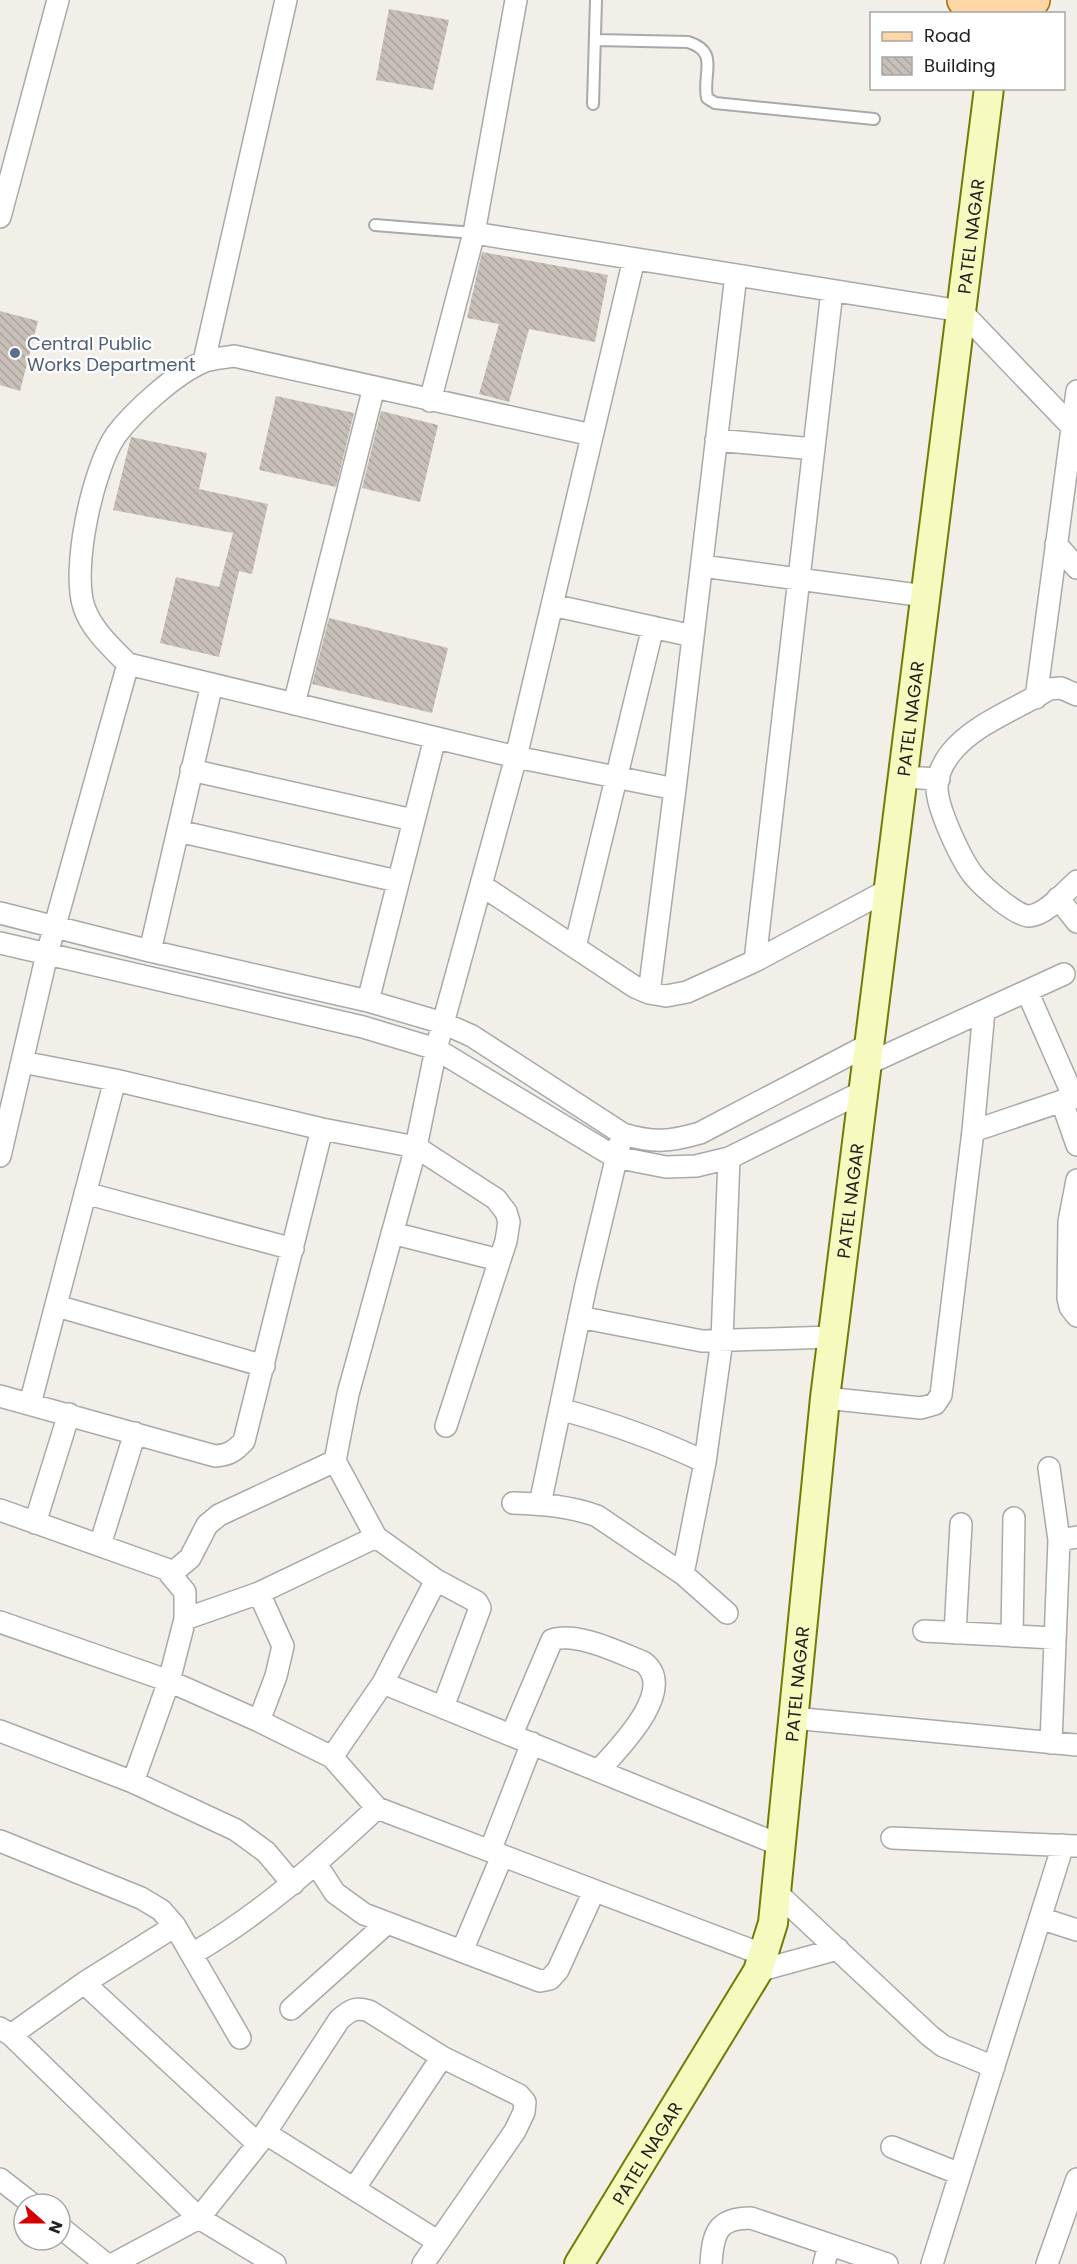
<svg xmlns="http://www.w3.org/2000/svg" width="1077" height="2264" viewBox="0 0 1077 2264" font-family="Poppins,sans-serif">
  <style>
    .building { fill: url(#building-back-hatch) }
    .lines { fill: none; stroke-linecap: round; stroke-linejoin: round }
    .lane-casing { stroke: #a9a9a9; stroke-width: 14 }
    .street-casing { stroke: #a9a9a9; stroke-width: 24 }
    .secondary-casing { stroke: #707d05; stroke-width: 32 }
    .primary-casing { stroke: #a06b00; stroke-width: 36 }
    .lane { stroke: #fff; stroke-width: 10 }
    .street { stroke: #fff; stroke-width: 21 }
    .secondary { stroke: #f7fabf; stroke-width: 28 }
    .primary { stroke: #fcd6a4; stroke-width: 33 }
    .service-dot { fill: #5c6f8a; stroke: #fff; stroke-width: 2 }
    .labels { text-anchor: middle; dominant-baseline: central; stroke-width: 4.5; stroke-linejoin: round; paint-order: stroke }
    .street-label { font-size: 18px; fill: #222; stroke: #fff }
    .service-label { font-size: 18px; fill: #4e5e75; stroke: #fff; text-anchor: start }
  </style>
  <defs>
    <pattern id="building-back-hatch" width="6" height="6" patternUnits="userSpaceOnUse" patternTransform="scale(1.5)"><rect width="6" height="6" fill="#c7bfb8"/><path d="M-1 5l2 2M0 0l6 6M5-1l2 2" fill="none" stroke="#aba49e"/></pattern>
  </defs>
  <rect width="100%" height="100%" fill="#f2efe9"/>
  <path class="building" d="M389 9 449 20 433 90 376 80Z
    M482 252 608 275 595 342 529 329 509 402 479 394 499 324 467 318Z
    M0 311 38 321 20 391 0 385Z
    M276 396 354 413 336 487 259 470Z
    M381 411 438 425 420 502 362 488Z
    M131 437 207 453 199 489 268 504 252 574 239 571 219 657 160 643 176 577 219 587 233 533 113 510Z
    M329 618 448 648 432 713 312 684Z"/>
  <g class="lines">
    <defs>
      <path id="lane" d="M596 40 688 42C720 52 702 73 707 98L715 103 874 119
        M593 104 596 0
        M375 225 474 233"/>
      <path id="street" d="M0 217 58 0
        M474 233 961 311 1077 432
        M204 361 286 0
        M430 401 474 233 516 0
        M592 435 234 356C224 358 212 358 203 362 175 374 134 411 116 435 93 468 71 569 84 607 91 629 112 648 128 664L516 757 675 789
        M716 440 814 449
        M1056 544 1077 568
        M702 566 925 596
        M552 605 693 636
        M1077 695 1061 688 1049 689C1017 709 973 724 950 754 943 763 937 776 937 788 937 808 961 860 974 876 983 887 1016 916 1029 916 1046 915 1065 892 1077 881
        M1036 698 1077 391
        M294 704 374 387
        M191 770 413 820
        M902 777 939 779
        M178 831 397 881
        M481 885 635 987 649 993 666 996 687 992 755 961 888 890
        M1058 898 1077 922
        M0 913 150 951 368 1001 443 1023 472 1036 623 1134C654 1143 669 1142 700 1133L868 1045
        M0 943 363 1027 436 1049 615 1157 666 1167 696 1166 729 1158 862 1092
        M575 947 653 627
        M150 951 212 684
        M755 961 832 291
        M1027 991 1074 1098
        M649 993 675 789 736 275
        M368 1001 435 738
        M22 1062 115 1080 322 1129 416 1147 496 1199 506 1212 509 1222 506 1241 446 1426
        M865 1065 1064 974
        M1062 1102 1077 1145
        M973 1131 1077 1096
        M0 1156 47 954 128 664
        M1077 1180 1069 1222 1068 1298 1070 1307 1077 1316
        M85 1193 293 1249
        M392 1233 499 1260
        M57 1306 264 1366
        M579 1317 702 1341 832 1337
        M0 1396 215 1456C229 1455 235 1451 244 1441L322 1129
        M825 1398 921 1408 935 1404 941 1395 973 1131 984 1011
        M30 1404 115 1080
        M560 1409C611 1423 657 1439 705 1462
        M1049 1468 1059 1540 1051 1743
        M513 1503C541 1504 570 1506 597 1516L683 1574 727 1613
        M540 1504 586 1285 620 1143
        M0 1510 166 1569 185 1592V1619L169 1681 133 1782
        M35 1523 69 1414
        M1059 1540 1077 1537
        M100 1545 135 1433
        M172 1573 190 1558 207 1525 219 1515 335 1461
        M683 1574 705 1462 722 1340 729 1158
        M259 1593 283 1646 276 1676 259 1721
        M185 1619 259 1593 376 1537
        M0 1622 169 1681 259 1721 332 1757 377 1808 764 1955
        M924 1631 1054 1638
        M955 1633 961 1524
        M1012 1636 1014 1518
        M383 1683 780 1845
        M443 1707 480 1608 477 1602 436 1580 376 1537 335 1461 348 1394 416 1147 436 1049 516 757 634 259
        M793 1718 1077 1745
        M0 1731 133 1782 236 1830 266 1852 293 1884
        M512 1734 552 1640C576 1631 620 1653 643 1662 679 1688 619 1748 600 1769
        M332 1757 383 1683 436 1580
        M892 1838 1076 1846
        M0 1841 141 1898 161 1910 175 1926 240 2038
        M490 1851 532 1743
        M316 1864 335 1893 364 1914 540 1981 550 1979 558 1970 594 1891
        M776 1892 930 2036 943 2046 994 2067
        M1040 1918 1077 1930
        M462 1951 502 1856
        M192 1954C261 1914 319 1862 377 1808
        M758 1971 838 1949
        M84 1983 258 2144
        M291 2009 387 1923
        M0 2028 11 2035 199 2218 275 2264
        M11 2035 84 1983 175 1926
        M265 2133 437 2241
        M892 2147 960 2174
        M0 2179 32 2204
        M354 2189 442 2057
        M60 2227 106 2264
        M113 2264 199 2218 258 2144 339 2020C350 2010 355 2007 369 2011L442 2057 519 2095 525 2102 524 2112 515 2131 423 2264
        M711 2264C713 2233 717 2218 751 2218L887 2264
        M824 2264 829 2245
        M932 2264 1063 1845
        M1047 2264 1077 2179"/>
      <g id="secondary">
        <path id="s1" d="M579 2264 758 1971 773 1923 825 1398 989 88"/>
      </g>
      <path id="primary" d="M964 0H1033"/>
    </defs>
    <use href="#lane" class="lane-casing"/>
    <use href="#street" class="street-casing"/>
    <use href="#secondary" class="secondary-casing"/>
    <use href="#primary" class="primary-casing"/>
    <use href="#lane" class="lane"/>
    <use href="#street" class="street"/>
    <use href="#secondary" class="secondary"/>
    <use href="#primary" class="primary"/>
  </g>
  <circle class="service-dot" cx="15" cy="353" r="6"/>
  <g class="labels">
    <g class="street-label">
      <text stroke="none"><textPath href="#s1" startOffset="2092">PATEL NAGAR</textPath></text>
      <text stroke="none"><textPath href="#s1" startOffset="1606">PATEL NAGAR</textPath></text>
      <text stroke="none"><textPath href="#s1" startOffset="1120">PATEL NAGAR</textPath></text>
      <text stroke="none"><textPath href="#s1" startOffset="634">PATEL NAGAR</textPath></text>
      <text stroke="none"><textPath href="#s1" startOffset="130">PATEL NAGAR</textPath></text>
    </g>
    <g class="service-label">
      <text x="27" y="343">Central Public<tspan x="27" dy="21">Works Department</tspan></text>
    </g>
  </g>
  <rect x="870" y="12" width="195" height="78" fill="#ffffff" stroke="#a7a7a7" stroke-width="1.5"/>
  <rect x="882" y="32" width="30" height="9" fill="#fcd6a4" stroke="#a7a7a7" stroke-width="1.5"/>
  <text x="924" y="42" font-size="18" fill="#222222">Road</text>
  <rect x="882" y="57" width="30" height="18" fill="url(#building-back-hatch)" stroke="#a7a7a7" stroke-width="1.5"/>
  <text x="924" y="72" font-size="18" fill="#222222">Building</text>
  <g transform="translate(42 2222) rotate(111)"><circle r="28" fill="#ffffff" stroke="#a7a7a7" stroke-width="1.5"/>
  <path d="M0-4.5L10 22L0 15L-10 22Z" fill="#d40000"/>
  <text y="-9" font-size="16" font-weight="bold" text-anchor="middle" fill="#222222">N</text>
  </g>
</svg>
